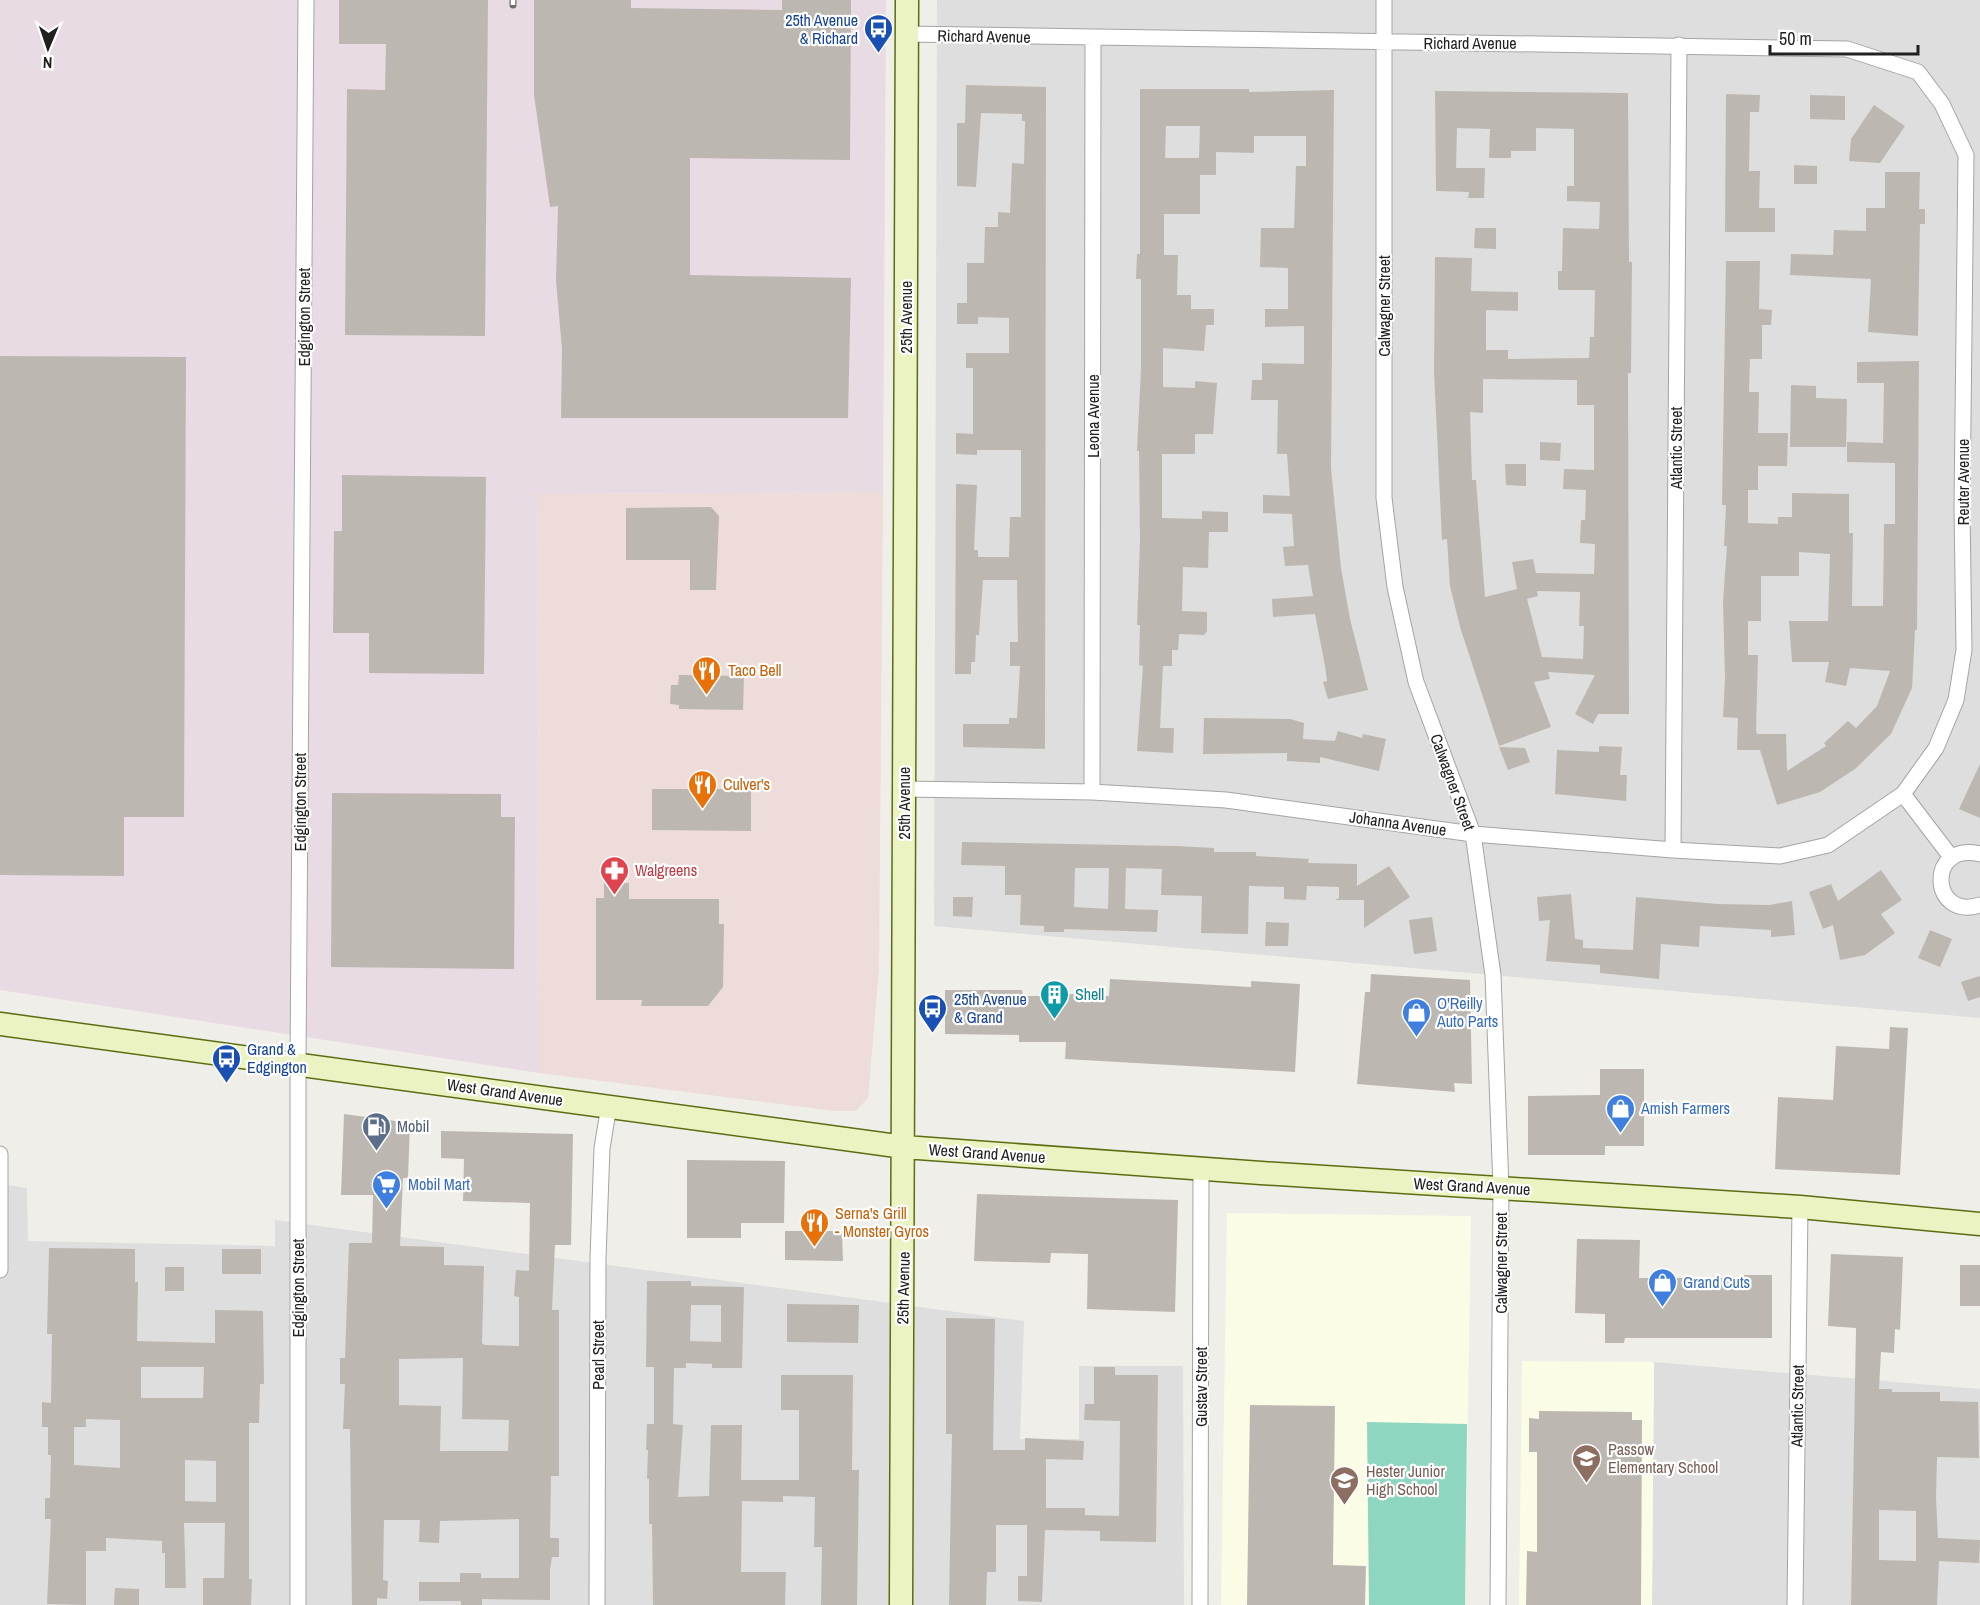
<svg xmlns="http://www.w3.org/2000/svg" width="1980" height="1605" viewBox="0 0 1980 1605" font-family="'Archivo Narrow',sans-serif">
  <style>
    .residential { fill: #dedede }
    .commercial { fill: #eedcda }
    .industrial { fill: #e8dbe4 }
    .education { fill: #fafce5 }
    .pitch { fill: #8fd6c1 }
    .building { fill: #bdb7b1; fill-rule: evenodd }
    .lines { fill: none; stroke-linecap: round; stroke-linejoin: round }
    .minor-casing { stroke: #a4a4a4; stroke-width: 17 }
    .secondary-casing { stroke: #5b6d12; stroke-width: 25 }
    .minor { stroke: #fff; stroke-width: 15 }
    .secondary { stroke: #ecf3c3; stroke-width: 22 }
    .rail-casing { stroke: #6e6e6e; stroke-width: 7 }
    .rail { stroke: #fff; stroke-width: 4.5; stroke-dasharray: 14; stroke-linecap: butt }
    .labels { text-anchor: middle; dominant-baseline: central; stroke-width: 4.5; stroke-linejoin: round; paint-order: stroke }
    .transit-label { font-size: 16px; fill: #164399; stroke: #fff; text-anchor: start }
    .street-label { font-size: 16px; fill: #202020; stroke: #fff }
    .food-label { font-size: 16px; fill: #c56008; stroke: #fff; text-anchor: start }
    .health-label { font-size: 16px; fill: #be3a42; stroke: #fff; text-anchor: start }
    .culture-label { font-size: 16px; fill: #0d838f; stroke: #fff; text-anchor: start }
    .shop-label { font-size: 16px; fill: #366cbe; stroke: #fff; text-anchor: start }
    .service-label { font-size: 16px; fill: #4e5e75; stroke: #fff; text-anchor: start }
    .education-label { font-size: 16px; fill: #785e54; stroke: #fff; text-anchor: start }
  </style>
  <rect width="100%" height="100%" fill="#f0eee8"/>
  <path class="residential" d="M937 0H1980V1018L934 926Z
    M0 1184 27 1188 28 1241 275 1246V1220L1024 1321 1020 1439H1079V1366H1183L1184 1605H0Z
    M1654 1362 1980 1389V1605H1652Z"/>
  <path class="commercial" d="M883 492 879 969 868 1098 856 1111H834L539 1073 538 494Z"/>
  <path class="industrial" d="M0 0H886L883 492 538 494 539 1073 0 990Z"/>
  <path class="education" d="M1227 1213 1471 1216 1465 1605H1221Z
    M1522 1361 1654 1362 1652 1605H1519Z"/>
  <path class="pitch" d="M1367 1422 1467 1424 1465 1605H1369Z"/>
  <path class="building" d="M339 0H488L485 336 345 335 347 89 385 90 386 44H339Z
    M534 0H631V8L782 10V0H851L850 160 690 158V275L851 278 848 418H561L562 349 556 280 558 206 550 207 534 95Z
    M966 85 1046 87 1045 749 963 747V724H1009V718H1017L1020 666H1010V642H1018L1017 580H983L979 635H976L975 662H971V674H955L956 484 977 485 974 550H978V557H1009L1010 517H1021V450H977V455L956 454V433L973 434V368H966V353H1009V318L978 317V324H957V303H967V263H984L985 227H998V212L1010 213 1012 163 1024 164 1025 121H1022V114L981 113 976 187 957 186V123H965Z
    M1140 89H1249V92L1334 90 1331 468 1341 568 1350 619 1368 690 1328 699 1323 682 1327 681 1325 666 1315 614 1273 617 1272 599 1313 596 1308 565 1285 566 1283 547 1294 546 1292 514 1263 513V495L1290 496 1287 454H1277L1278 400H1251L1252 380H1262V363L1304 364V326L1265 327V309H1288V268L1260 267 1261 228H1294L1296 166H1306V136H1254V153L1216 152V175H1200V214H1164V255H1178L1177 295H1191V309H1214V325H1206L1204 351 1163 348V387L1195 388V381L1217 383 1213 434H1195V454H1162V518L1202 519V511L1228 512V532H1209L1208 568 1183 567 1182 611 1207 612V631L1204 635 1179 634 1178 650H1172V666H1163L1160 728H1174L1173 753 1137 751 1143 666 1139 665 1140 625H1137L1140 541 1139 451H1137L1141 369V279H1136L1137 254H1140ZM1166 126H1200L1199 158H1165Z
    M1435 91 1628 93 1629 262H1632L1631 373H1628L1629 714H1598L1593 724 1575 714 1595 675 1548 672 1550 679 1534 682 1551 727 1499 746 1460 627 1450 586 1447 539 1442 540 1434 371 1435 257 1472 258 1471 291 1518 292V311L1486 310V350H1508V359L1589 358 1590 337H1594L1595 290H1558V271H1562L1563 228 1599 229 1600 202 1567 201V186H1574V129L1536 128V151H1511V158H1489L1490 129 1457 128 1456 168H1485L1484 198H1468L1469 192 1436 191ZM1483 379 1577 380V405H1594V470L1564 469 1563 489 1586 490 1585 520H1581L1580 543 1595 544 1594 574 1536 573 1533 559 1512 562 1517 589 1485 597 1476 480H1472L1470 412 1483 413ZM1537 591 1580 592 1579 626H1584L1583 659 1542 657 1527 599 1538 596Z
    M1726 94 1760 95 1759 112H1750L1749 171H1760L1759 208H1775V232H1725Z
    M1810 95 1845 96V120L1810 119Z
    M1874 105 1905 126 1880 163 1849 161 1851 139Z
    M1794 165 1817 166V184H1794Z
    M1885 172H1920L1919 209H1925V224H1920L1918 336 1868 332 1871 279 1790 275 1791 254 1833 255 1834 230 1866 231V208H1885Z
    M1475 228H1496V249L1474 248Z
    M1726 261H1760L1759 309 1772 310 1771 325H1762V359H1750L1749 392H1759L1758 433H1788L1787 466H1758V490H1748V523L1778 524V517H1792V493L1849 494V533H1853L1852 606H1883L1884 524H1895V463L1847 462V442L1883 443 1884 383H1857V362L1919 361 1917 630H1915L1912 688 1891 734 1855 769 1820 792 1777 805 1760 750H1737L1738 718 1723 717 1725 678 1723 601 1727 546H1724L1726 505H1722ZM1799 552 1830 554 1828 621H1789L1792 662H1829L1825 682 1846 686 1850 668 1890 671 1877 706 1856 728 1848 721 1824 743 1826 746 1787 771 1786 734H1757L1756 731 1758 655H1748V621H1761V576H1799Z
    M0 356 186 357 184 817H124V876L0 875Z
    M1791 385 1816 386V398L1847 399 1846 447H1790Z
    M1540 442 1561 443 1560 461 1540 460Z
    M1505 464H1526V486L1506 485Z
    M342 475 486 477 484 674 369 673V633H333L334 531H342Z
    M711 507 719 516 716 590H690V560H626V508Z
    M679 675 744 676 743 710 679 709V705L670 704 671 685H678Z
    M1204 718 1290 719 1304 723 1303 739 1335 741 1338 731 1362 738 1363 734 1386 739 1379 771 1320 757V763L1287 761V753L1203 754Z
    M1599 746 1622 747 1620 775H1627L1626 801 1555 794 1557 750 1599 752Z
    M1499 747 1525 748 1530 762 1508 770Z
    M1980 764V818L1959 809Z
    M652 789H751V831L652 830Z
    M332 793 501 794V817H515L514 969 331 967Z
    M962 842 1177 846 1214 848V852H1256V856L1309 859 1308 863 1357 864V886L1389 866 1410 897 1364 928V900H1335L1339 898V887L1307 886 1306 900 1284 899V887L1249 886 1248 934 1201 933 1202 896 1161 895 1162 869 1126 868 1125 909 1158 910 1157 932 1064 929V932H1044V926L1020 925 1021 895H1005V866L961 865ZM1075 868H1109L1108 909 1074 907Z
    M1881 870 1902 900 1881 914 1895 933 1865 955 1840 960 1833 925 1823 929 1809 892 1831 884 1838 901Z
    M604 883H629V899H719V924H724L723 987 708 1006H641L642 1000H596V898H604Z
    M1571 894 1575 939 1583 940V948L1633 950 1636 897 1718 904 1769 905 1792 901 1795 935 1771 937V930L1700 926 1699 947 1661 944 1659 979 1600 973V965L1546 961 1550 920 1539 921 1537 897Z
    M953 897H973L972 917 953 916Z
    M1432 917 1437 951 1414 954 1409 920Z
    M1266 922 1289 923 1288 946H1265Z
    M1930 930 1952 939 1940 967 1918 958Z
    M1371 974 1470 980 1472 1084 1454 1083 1455 1092 1357 1084 1365 992H1370Z
    M1980 976V997L1968 1001 1961 982Z
    M1110 979 1251 987V981L1300 984 1295 1072 1065 1059 1066 1042H1019V1035L945 1034V990H1022L1023 996H1069V994L1109 996Z
    M1890 1027 1908 1028 1900 1175 1775 1169 1778 1097 1833 1100 1836 1046 1889 1049Z
    M1600 1069H1644V1146H1605V1155H1528V1096L1600 1095Z
    M344 1114 410 1123 408 1178H403L400 1246 444 1247V1265L484 1266 482 1343 485 1345 519 1346V1297L514 1296 516 1270 529 1271 530 1203 463 1201 464 1159 441 1158V1131L573 1134 571 1245H555L552 1310H559V1476H551L550 1538H559V1557H552L550 1569V1600L482 1599V1605H461V1601H419V1582H460V1573H481V1578H519V1519L440 1521 439 1543 419 1542 420 1520H384L383 1580 388 1581 387 1599 377 1598V1605H352L350 1429H343L345 1384H340V1358H345L349 1243H372L373 1195H341ZM463 1358 462 1419 509 1420 508 1451H440L441 1406 399 1405V1359Z
    M687 1160 785 1161 784 1223H741V1238H687Z
    M977 1194 1178 1200 1175 1312 1087 1309 1088 1254 1051 1253 1050 1263 974 1261Z
    M785 1231H842L843 1261 785 1260Z
    M1577 1239 1640 1240 1639 1278H1740V1275H1772V1338H1625L1624 1343H1605V1314L1575 1313Z
    M49 1248 135 1249V1282H138L137 1341 215 1343V1310L263 1311 264 1384H260L259 1423H249V1579H252L251 1605H203V1578H224L225 1523H184L186 1588H165V1553H162V1541L106 1538V1551H86V1605L47 1604 51 1519H45V1498H50L51 1455H48V1427H42V1402L51 1403 52 1334H47ZM141 1367H204L203 1398H141ZM86 1419 120 1420V1468L74 1465V1427H86ZM185 1460 216 1461V1502L185 1501Z
    M222 1249H261V1274H222Z
    M1831 1254 1903 1257 1900 1330 1895 1329 1894 1353 1881 1352 1879 1389H1892V1392H1940V1401L1978 1402 1979 1458 1937 1457 1936 1498 1938 1538 1980 1540 1979 1563 1939 1561 1937 1605H1851L1856 1328 1828 1326ZM1879 1510 1916 1511V1561L1879 1560Z
    M1960 1265H1980V1306H1960Z
    M165 1267H184V1291H165Z
    M647 1281H691V1286L744 1287 742 1368H712V1364L686 1363V1368H674L673 1424 683 1425 678 1497 709 1496 711 1425H742L741 1480H799V1410H781V1375H853L852 1470H859L857 1605H821L822 1547H814L815 1497 783 1496V1502L742 1501 741 1572H786L785 1605H653L652 1524H649V1479H647L648 1450H646L647 1424H654V1367H646ZM691 1305H721V1342L690 1341Z
    M787 1304 859 1305 858 1343 787 1342Z
    M946 1318 995 1319 993 1450H1025V1438L1084 1441 1083 1460 1046 1459V1508H1085V1515L1119 1516 1120 1421 1084 1420 1085 1404H1094V1367H1115V1375H1158L1156 1542 1100 1541V1531L1045 1530 1042 1602 1018 1601V1576H1027V1525H996V1572H987L986 1605H949L952 1434H946Z
    M1250 1405 1335 1406 1333 1565 1366 1566 1365 1605H1247Z
    M1539 1411 1632 1412V1420H1642L1641 1605H1526L1527 1551 1537 1552V1452H1529V1418L1539 1419Z
    M115 1588 139 1589V1605H114Z"/>
  <g class="lines">
    <defs>
      <path id="minor" d="M1384 0V498L1395 587 1416 682 1473 834 1493 975 1501 1187 1498 1605
        M904 789 1092 792 1226 800 1473 834 1673 850 1780 856 1828 845 1903 794 1936 748 1956 700 1964 650 1962 508 1966 155 1942 104 1918 72 1847 49 907 34
        M1092 792 1093 39
        M1903 794 1951 857
        M1673 850 1679 45
        M1980 854C1926 841 1930 921 1980 905
        M0 1154V1270
        M298 1605V1063L306 0
        M597 1605 598 1258 602 1148 609 1106
        M1200 1605 1201 1169
        M1795 1605 1800 1207"/>
      <path id="secondary" d="M0 1024 904 1147 1261 1173 1800 1207 1980 1224
        M901 1605 907 0"/>
    </defs>
    <use href="#minor" class="minor-casing"/>
    <use href="#secondary" class="secondary-casing"/>
    <use href="#minor" class="minor"/>
    <use href="#secondary" class="secondary"/>
    <defs>
      <path id="rail" d="M513 5V0"/>
    </defs>
    <use href="#rail" class="rail-casing"/>
    <use href="#rail" class="rail"/>
  </g>
  <defs>
    <symbol id="bus-pin" viewBox="-11 -11 22 30"><path d="M0 17L-7.5 6A9.5 9.5 0 1 1 7.5 6Z" fill="#1a4fb4" stroke="#fff"/><path d="M-5-6H5V4H4V6H2V4H-2V6H-4V4H-5ZM-3.5-4V0h7V-4ZM-3.5 1.2v1.5H-2V1.2ZM2 1.2v1.5H3.5V1.2Z" fill="#fff"/></symbol>
    <symbol id="restaurant-pin" viewBox="-11 -11 22 30"><path d="M0 17L-7.5 6A9.5 9.5 0 1 1 7.5 6Z" fill="#e8710a" stroke="#fff"/><path d="M-5-6h1v4h1v-4h1v4h1v-4h1v5L-1.5 .5V6h-2V.5L-5-1ZM5-6V6H3V1.5H1.5Q1.5-4 5-6Z" fill="#fff"/></symbol>
    <symbol id="pharmacy-pin" viewBox="-11 -11 22 30"><path d="M0 17L-7.5 6A9.5 9.5 0 1 1 7.5 6Z" fill="#e0444e" stroke="#fff"/><path d="M-2-6h4v4h4v4h-4v4h-4v-4h-4v-4h4Z" fill="#fff"/></symbol>
    <symbol id="building-pin" viewBox="-11 -11 22 30"><path d="M0 17L-7.5 6A9.5 9.5 0 1 1 7.5 6Z" fill="#0f9aa8" stroke="#fff"/><path d="M-4-6H4V6H1V3H-1V6H-4ZM-2.5-4.3h1.7v1.8h-1.7ZM.8-4.3h1.7v1.8H.8ZM-2.5-1h1.7V.8h-1.7ZM.8-1h1.7V.8H.8Z" fill="#fff"/></symbol>
    <symbol id="shop-pin" viewBox="-11 -11 22 30"><path d="M0 17L-7.5 6A9.5 9.5 0 1 1 7.5 6Z" fill="#3f7fe0" stroke="#fff"/><path d="M-5-2.5h2.3a2.7 3.5 0 0 1 5.4 0H5L5.5 6h-11ZM-1.5-2.5h3a1.5 2.3 0 0 0-3 0Z" fill="#fff"/></symbol>
    <symbol id="fuel-pin" viewBox="-11 -11 22 30"><path d="M0 17L-7.5 6A9.5 9.5 0 1 1 7.5 6Z" fill="#5c6f8a" stroke="#fff"/><path d="M-5.5-6h7V0h2V4h1.3V-2.5L3-4.5l.8-.8L6-3V5H2.5V1h-1V6h-7ZM-4.2-4.7v3.2H.2V-4.7Z" fill="#fff"/></symbol>
    <symbol id="supermarket-pin" viewBox="-11 -11 22 30"><path d="M0 17L-7.5 6A9.5 9.5 0 1 1 7.5 6Z" fill="#3f7fe0" stroke="#fff"/><path d="M-6-5.5h2.5l.6 2H6L4.5 2H-2.5L-4.4-4H-6ZM-1.5 3.2a1.3 1.3 0 1 0 .1 0ZM3 3.2a1.3 1.3 0 1 0 .1 0Z" fill="#fff"/></symbol>
    <symbol id="school-pin" viewBox="-11 -11 22 30"><path d="M0 17L-7.5 6A9.5 9.5 0 1 1 7.5 6Z" fill="#8d6e63" stroke="#fff"/><path d="M0-5L7-2L0 1L-7-2ZM-4 1L0 2.5L4 1V4Q0 6-4 4Z" fill="#fff"/></symbol>
  </defs>
  <g fill-rule="evenodd">
    <use href="#bus-pin" x="862" y="12" width="33" height="45"/>
    <use href="#restaurant-pin" x="690" y="654" width="33" height="45"/>
    <use href="#restaurant-pin" x="686" y="768" width="33" height="45"/>
    <use href="#pharmacy-pin" x="598" y="854" width="33" height="45"/>
    <use href="#building-pin" x="1038" y="978" width="33" height="45"/>
    <use href="#bus-pin" x="916" y="992" width="33" height="45"/>
    <use href="#shop-pin" x="1400" y="996" width="33" height="45"/>
    <use href="#bus-pin" x="210" y="1042" width="33" height="45"/>
    <use href="#shop-pin" x="1604" y="1092" width="33" height="45"/>
    <use href="#fuel-pin" x="360" y="1110" width="33" height="45"/>
    <use href="#supermarket-pin" x="370" y="1168" width="33" height="45"/>
    <use href="#restaurant-pin" x="798" y="1206" width="33" height="45"/>
    <use href="#shop-pin" x="1646" y="1266" width="33" height="45"/>
    <use href="#school-pin" x="1570" y="1442" width="33" height="45"/>
    <use href="#school-pin" x="1328" y="1464" width="33" height="45"/>
  </g>
  <g class="labels">
    <g class="transit-label">
      <text x="858" y="20" text-anchor="end">25th Avenue<tspan x="858" dy="18">&amp; Richard</tspan></text>
      <text x="954" y="999">25th Avenue<tspan x="954" dy="18">&amp; Grand</tspan></text>
      <text x="247" y="1049">Grand &amp;<tspan x="247" dy="18">Edgington</tspan></text>
    </g>
    <g class="street-label">
      <text transform="translate(984 36) rotate(1)">Richard Avenue</text>
      <text x="1470" y="43">Richard Avenue</text>
      <text transform="translate(1384 306) rotate(-90)">Calwagner Street</text>
      <text transform="translate(304 317) rotate(-90)">Edgington Street</text>
      <text transform="translate(906 317) rotate(-90)">25th Avenue</text>
      <text transform="translate(1093 416) rotate(-90)">Leona Avenue</text>
      <text transform="translate(1676 448) rotate(-90)">Atlantic Street</text>
      <text transform="translate(1963 482) rotate(-90)">Reuter Avenue</text>
      <text transform="translate(1453 782) rotate(70)">Calwagner Street</text>
      <text transform="translate(300 802) rotate(-90)">Edgington Street</text>
      <text transform="translate(904 803) rotate(-90)">25th Avenue</text>
      <text transform="translate(1398 823) rotate(8)">Johanna Avenue</text>
      <text transform="translate(505 1092) rotate(8)">West Grand Avenue</text>
      <text transform="translate(987 1153) rotate(4)">West Grand Avenue</text>
      <text transform="translate(1472 1186) rotate(3)">West Grand Avenue</text>
      <text transform="translate(1501 1263) rotate(-90)">Calwagner Street</text>
      <text transform="translate(298 1288) rotate(-90)">Edgington Street</text>
      <text transform="translate(903 1288) rotate(-89)">25th Avenue</text>
      <text transform="translate(598 1355) rotate(-90)">Pearl Street</text>
      <text transform="translate(1201 1387) rotate(-90)">Gustav Street</text>
      <text transform="translate(1797 1406) rotate(-89)">Atlantic Street</text>
    </g>
    <g class="food-label">
      <text x="728" y="670">Taco Bell</text>
      <text x="723" y="784">Culver's</text>
      <text x="835" y="1213">Serna's Grill<tspan x="835" dy="18">- Monster Gyros</tspan></text>
    </g>
    <g class="health-label">
      <text x="635" y="870">Walgreens</text>
    </g>
    <g class="culture-label">
      <text x="1075" y="994">Shell</text>
    </g>
    <g class="shop-label">
      <text x="1437" y="1003">O'Reilly<tspan x="1437" dy="18">Auto Parts</tspan></text>
      <text x="1641" y="1108">Amish Farmers</text>
      <text x="408" y="1184">Mobil Mart</text>
      <text x="1683" y="1282">Grand Cuts</text>
    </g>
    <g class="service-label">
      <text x="397" y="1126">Mobil</text>
    </g>
    <g class="education-label">
      <text x="1608" y="1449">Passow<tspan x="1608" dy="18">Elementary School</tspan></text>
      <text x="1366" y="1471">Hester Junior<tspan x="1366" dy="18">High School</tspan></text>
    </g>
  </g>
  <g transform="translate(48 48) rotate(182)" stroke="#ffffff" stroke-width="4.5" paint-order="stroke">
  <path d="M0-4.5L10 22L0 15L-10 22Z" fill="#202020"/>
  <text y="-9" font-size="16" font-weight="bold" text-anchor="middle" fill="#202020">N</text>
  </g>
  <path d="M1770 45v9h148v-9" fill="none" stroke="#202020" stroke-width="3"/>
  <text x="1779" y="45" font-size="18" fill="#202020" stroke="#ffffff" stroke-width="4.5" paint-order="stroke">50 m</text>
</svg>
